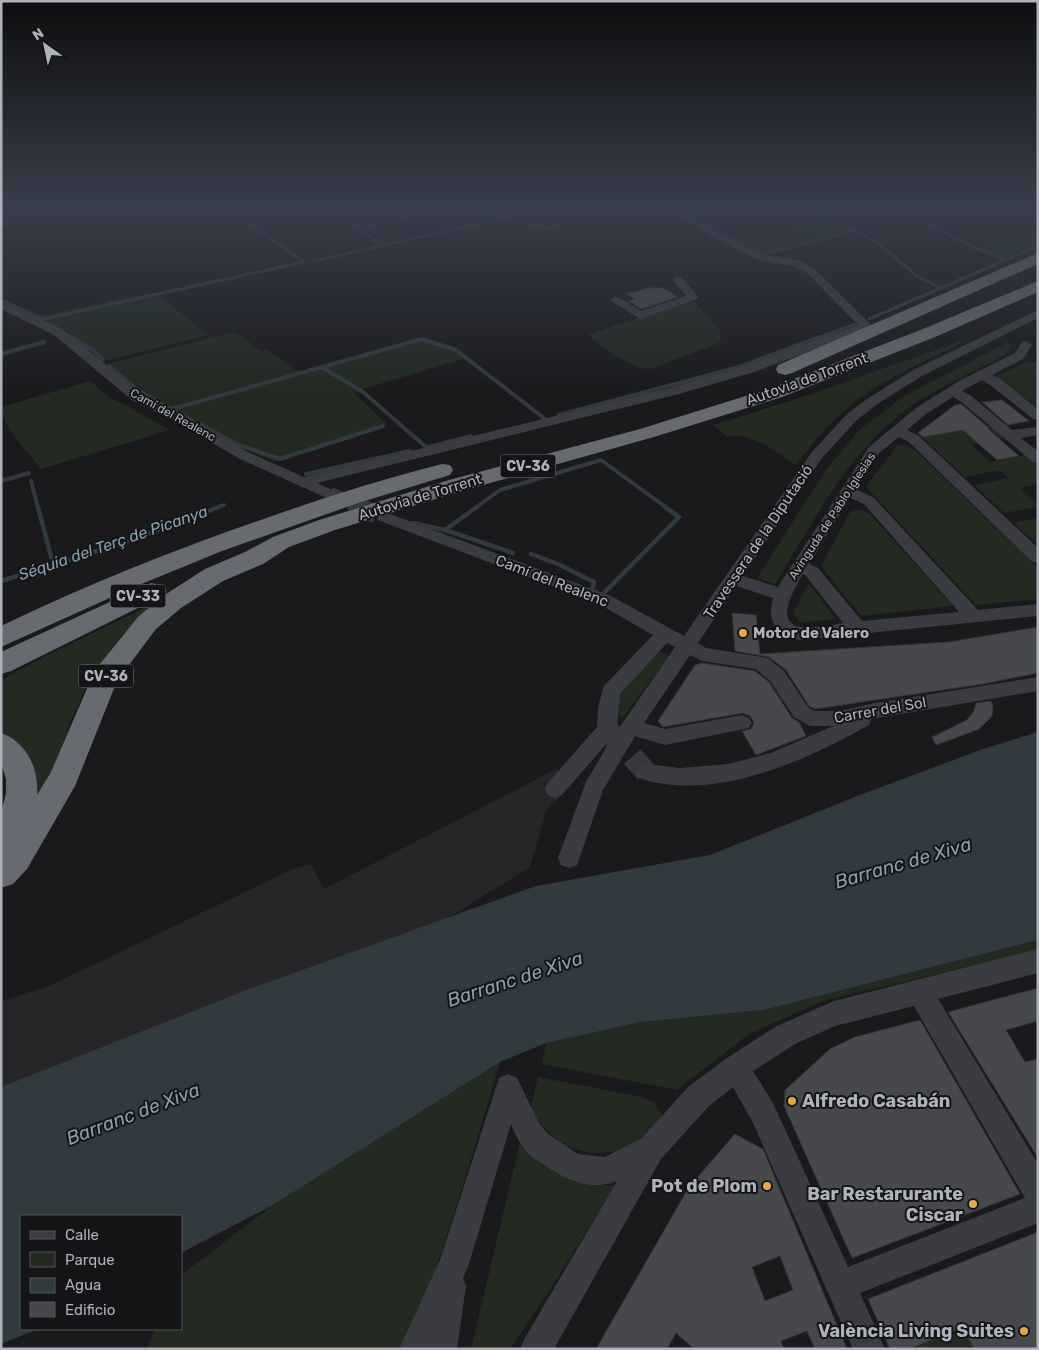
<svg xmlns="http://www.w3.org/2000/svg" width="1039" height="1350" viewBox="0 0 1039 1350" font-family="Rubik,sans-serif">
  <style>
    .built { fill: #262629 }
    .green { fill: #222a22 }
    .water { fill: #303a3f }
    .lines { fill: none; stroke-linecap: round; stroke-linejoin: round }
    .stream-far2 { stroke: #303a3f; stroke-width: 3 }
    .stream-far1 { stroke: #303a3f; stroke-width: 4 }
    .stream { stroke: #303a3f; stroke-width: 4.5 }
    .building { fill: #47484c; stroke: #343438; fill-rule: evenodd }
    .minor-tunnel-far2 { stroke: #37383c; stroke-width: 14; stroke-dasharray: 14 7; stroke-linecap: butt }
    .minor-tunnel-far1 { stroke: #37383c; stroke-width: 18; stroke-dasharray: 18 9; stroke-linecap: butt }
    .minor-tunnel { stroke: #37383c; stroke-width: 22; stroke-dasharray: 22 11; stroke-linecap: butt }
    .minor { fill: #3b3c41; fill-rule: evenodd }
    .highway { fill: #676b71; fill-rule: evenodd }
    .poi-dot { fill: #e9a645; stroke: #151517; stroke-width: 2 }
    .labels { text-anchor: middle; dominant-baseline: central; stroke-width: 4; stroke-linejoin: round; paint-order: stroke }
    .far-street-label { font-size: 12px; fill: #adb2bb; stroke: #151517 }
    .shield { fill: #151517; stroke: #7f838a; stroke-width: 1 }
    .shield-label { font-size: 14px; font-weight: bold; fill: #adb2bb }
    .street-label { font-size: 15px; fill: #adb2bb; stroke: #151517 }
    .poi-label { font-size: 15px; font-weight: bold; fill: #adb2bb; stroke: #151517; text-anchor: start }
    .water-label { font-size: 16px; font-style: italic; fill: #86a1b3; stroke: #151517 }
    .near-poi-label { font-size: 18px; font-weight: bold; fill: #adb2bb; stroke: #151517; text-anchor: end }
    .near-water-label { font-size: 19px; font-style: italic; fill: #86a1b3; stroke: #151517 }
  </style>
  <rect width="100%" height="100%" fill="#1a1a1c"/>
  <path class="built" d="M558 768 555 789 559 798 547 809 530 867 448 918 246 990 1 1087V1001L49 986 295 868 311 864 324 889Z"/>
  <path class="green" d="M826 217 853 230 759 255 735 243Z
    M1038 229V246L1002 261 972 247Z
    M156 293 208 335 104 361 67 333 39 316 128 297Z
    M692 299 720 330 721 340 717 344 650 369C630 369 603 347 588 335Z
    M232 332 238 334 261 351 267 350 300 373 425 339 449 347 466 358 356 391 355 394 388 425 275 462 254 453 133 386 107 364Z
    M976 336C929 360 877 380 839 416 822 431 809 448 795 465 776 452 752 432 728 437L713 425 802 397Z
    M1007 343 1011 345 1008 353C970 374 929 391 896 418 844 459 810 529 775 584L757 578 826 470 859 430 904 396Z
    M1027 362H1038V408L996 376Z
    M90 381 108 396 170 430 41 469C30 454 1 426 1 407Z
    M990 425 1004 438 971 444 990 462 1025 455 1038 466V484L1020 488 1038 504V507L1004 513 974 485 1009 478 1000 470 965 477 922 437Z
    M898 445H905L915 450 1038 568V599L976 605 866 487Z
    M857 510 864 511 871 515 953 606 861 616 821 566 850 512Z
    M1038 518V545L1014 523Z
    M809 583 836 619 800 623 793 613Z
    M163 599 122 635 91 677 71 721 46 791 37 805 36 776 21 745 1 733V680L50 654Z
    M658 651 669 656 620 721 618 699 624 687Z
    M1038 940V950L823 1001 749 1034 677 1090 542 1064 546 1043 554 1040 640 1022 764 1010Z
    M500 1062C482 1123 464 1184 444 1245 432 1280 422 1317 403 1349H147L155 1329H181V1275L273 1205Z
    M538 1077 637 1096 655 1102V1106L663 1115C654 1125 638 1144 626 1149 621 1151 615 1151 610 1152 575 1158 549 1138 530 1110Z
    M520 1142C539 1161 560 1181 588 1185 596 1186 606 1185 615 1185L553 1285 510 1349H471Z
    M963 1327 974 1349H909Z"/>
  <path class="water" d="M1038 732V940L764 1010 640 1022 546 1043 500 1062 273 1205 181 1253V1216H21V1329H38L1 1344V1087L246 990 536 886 710 855 860 795 986 748Z"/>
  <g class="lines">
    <path class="stream-far2" d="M283 205 241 218 304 262
      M319 205 331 213 338 212 383 246
      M437 205 464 208 502 217
      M571 205 594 210
      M888 205 971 246 1005 260
      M692 217 689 214 692 209 705 205
      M1 227 51 205
      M359 228 447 208
      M757 253 761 255 855 230 875 241 917 276 941 288
      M314 261 505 218 550 229 604 205
      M1 300 44 319 304 262
      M869 319 1038 246
      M69 336 74 339
      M815 339 855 324"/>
    <path class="stream-far1" d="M71 337 94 351 102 359
      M1 354 44 342
      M109 366 139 391 192 420
      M323 368 363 392 426 447
      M172 409 422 339 456 350 545 419
      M559 415 739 367 819 337
      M200 424 239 445 280 459 383 426
      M425 448 471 436
      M306 474 410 451
      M1 481 29 473
      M31 481 38 508
      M216 508 224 505
      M475 508 500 490 601 460 667 508"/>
    <path class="stream" d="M38 507 53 564
      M412 523 445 530 513 553
      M445 530 477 507
      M531 554 558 564 594 582 592 590 596 592
      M1 581 126 542 219 507
      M602 595 679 517 665 507"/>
  </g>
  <path class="building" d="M651 287 655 289 661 287 678 297 641 309 629 301 635 299 627 294Z
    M1002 400 1014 409 1029 421 1008 425 982 402Z
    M961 404 989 428H987L1019 456 997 460 963 430 923 437 918 433 955 405Z
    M732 613 756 615 760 654 949 642 1038 627V673L983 684 815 709 809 706 786 670 769 657 735 651Z
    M702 663 755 671 769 682 792 718 799 722 806 736 756 755 742 731 751 729 754 722 750 716 743 713 663 727 658 721 695 665Z
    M991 701 993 706 992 716 979 729 936 745 932 737 967 720 974 711 976 703Z
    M1038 988V1021L1006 1030 1025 1062 1038 1059V1158L948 1012Z
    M920 1020 1020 1194 852 1258 784 1106 785 1090 830 1049 855 1037Z
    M735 1134 763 1149 847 1349H815L807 1331 781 1341 784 1349H694L676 1333 667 1349H596L689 1187ZM780 1256 793 1290 765 1301 752 1267Z
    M1038 1232V1349H974L963 1327 909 1349H890L868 1299Z"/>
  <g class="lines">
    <path class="minor-tunnel-far2" d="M330 494 363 508"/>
    <path class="minor-tunnel-far1" d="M360 507 383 517"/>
    <path class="minor-tunnel" d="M610 732 646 772"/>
    <path class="minor" d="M685 205H697L689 211 690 215 715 230 765 255 801 261 815 269 872 326 870 329 754 372 679 394 317 483 334 491 337 494 334 497 329 499 240 459 185 427 132 400 54 335 1 309V302L38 317 62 329 142 394 195 421 250 453 304 477 670 388 744 366 858 325 807 273 794 266 758 260 707 234 683 218 679 210Z
      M677 276 681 277 697 295 699 297 697 299 640 319 610 300 616 297 620 298 641 311 686 296 672 279Z
      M1038 310V318L922 376 877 404 856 421 822 458 743 576 778 587 869 447 916 408 959 381 1015 353 1022 342 1026 341 1032 345 1023 359 992 375 999 378 1038 409V420L1033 419 989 384 982 380 962 391 970 395 1012 430 1038 427V435L1021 438 1038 451V463L1033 462 960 401 953 397 926 414 907 430 919 436 1038 548V563L1032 562 909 442 899 437 879 453 856 489 874 498 978 610 1038 604V616L799 640C775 633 767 622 773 598L736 586 698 643 706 648 768 658 784 671 808 707 814 711H840L875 703 1038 677V691L871 719 869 725C805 761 713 803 639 778L636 772 639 766 646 764 680 768 728 764 771 753 833 726H810L794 717 770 681 756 669 702 661 690 655 644 723 665 729 742 715 749 718 752 723 749 728 665 745 635 736 603 790 577 865 569 868 561 865 558 858 586 782 610 741 675 647 667 643 620 694 617 729 614 735 562 795 555 798 548 795 545 789 548 783 597 727 598 707 604 686 653 635 599 604 378 520 376 517 378 514H390L611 596 684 636 812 452 846 415 867 399 913 370ZM850 498 864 504 959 612 862 621 818 568 809 564ZM803 574 806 576 843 623C830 625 813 629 800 627 773 623 796 586 803 574Z
      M1038 949V973L938 999 1038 1164V1223L860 1293 885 1349H853L753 1123 733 1087 708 1107 661 1159 554 1349H520L525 1338 617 1181C590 1192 566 1180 544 1165 538 1161 531 1157 526 1151 519 1143 515 1133 511 1124L469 1264 463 1278 466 1286 457 1349H399L440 1260 499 1078 508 1074 517 1078 539 1123 547 1133 578 1154 605 1157 641 1139 688 1087 727 1058 777 1026 834 1001ZM914 1006 1025 1198 848 1267 773 1103 753 1071 795 1044 835 1026Z"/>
    <path class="highway" d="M1038 253V264L792 373 785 375 778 373 776 369 778 365Z
      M1038 281V292L935 337 782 397 654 437 465 490 335 530 289 547 263 564 223 581 181 608 156 629 117 681 75 786 27 869 13 884 1 888V813L6 793V779L1 763V733C27 742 39 769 37 795L51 772 95 670 138 617 163 596 205 569 245 552 273 537 319 520 449 480 640 429 768 389 923 329Z
      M442 464 450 465 453 470 450 475 358 503 222 551 134 587 1 647V626C90 583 182 547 275 515 330 496 386 478 442 464Z
      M151 583 160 585 164 591 160 597 11 671 1 674V652Z"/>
  </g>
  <linearGradient id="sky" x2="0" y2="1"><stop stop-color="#0e0e0f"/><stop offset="0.52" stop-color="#383e4b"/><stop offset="1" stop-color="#383e4b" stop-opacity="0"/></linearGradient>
  <rect width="1039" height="394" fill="url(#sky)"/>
  <g class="poi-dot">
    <circle cx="743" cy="633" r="5"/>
    <circle cx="792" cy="1101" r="5"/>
    <circle cx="767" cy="1186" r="5"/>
    <circle cx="973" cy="1204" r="5"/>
    <circle cx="1024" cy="1331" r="5"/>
  </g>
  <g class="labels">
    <g class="far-street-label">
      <text transform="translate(173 415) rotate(29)">Camí del Realenc</text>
      <text transform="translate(832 516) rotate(-57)">Avinguda de Pablo Iglesias</text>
    </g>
    <g class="shield">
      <rect x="500.5" y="454.5" width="55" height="23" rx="4"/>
      <rect x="110.5" y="584.5" width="55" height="23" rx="4"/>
      <rect x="78.5" y="664.5" width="55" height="23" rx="4"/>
    </g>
    <g class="shield-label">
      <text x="528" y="466">CV-36</text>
      <text x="138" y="596">CV-33</text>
      <text x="106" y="676">CV-36</text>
    </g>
    <g class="street-label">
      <text transform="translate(807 379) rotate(-20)">Autovia de Torrent</text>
      <text transform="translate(420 497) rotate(-17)">Autovia de Torrent</text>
      <text transform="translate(758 542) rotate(-56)">Travessera de la Diputació</text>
      <text transform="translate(552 581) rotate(21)">Camí del Realenc</text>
      <text transform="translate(880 710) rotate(-10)">Carrer del Sol</text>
    </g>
    <g class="poi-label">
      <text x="753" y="633">Motor de Valero</text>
    </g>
    <g class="water-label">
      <text transform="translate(113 543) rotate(-19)">Séquia del Terç de Picanya</text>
    </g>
    <g class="near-poi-label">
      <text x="802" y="1101" text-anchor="start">Alfredo Casabán</text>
      <text x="757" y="1186">Pot de Plom</text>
      <text x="963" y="1194">Bar Restarurante<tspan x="963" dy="21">Ciscar</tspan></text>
      <text x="1014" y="1331">València Living Suites</text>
    </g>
    <g class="near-water-label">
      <text transform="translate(903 863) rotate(-16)">Barranc de Xiva</text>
      <text transform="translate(515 979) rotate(-18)">Barranc de Xiva</text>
      <text transform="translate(133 1114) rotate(-21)">Barranc de Xiva</text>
    </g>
  </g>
  <rect width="1039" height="1350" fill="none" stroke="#adb2bb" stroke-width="5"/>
  <rect x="20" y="1215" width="162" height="115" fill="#151517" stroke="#525459"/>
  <rect x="30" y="1231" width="25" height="8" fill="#3b3c41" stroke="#525459"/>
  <text x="65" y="1240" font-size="15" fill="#adb2bb">Calle</text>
  <rect x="30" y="1252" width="25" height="15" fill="#222a22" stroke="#525459"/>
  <text x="65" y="1265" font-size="15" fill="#adb2bb">Parque</text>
  <rect x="30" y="1278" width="25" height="15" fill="#303a3f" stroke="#525459"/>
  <text x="65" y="1290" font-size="15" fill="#adb2bb">Agua</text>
  <rect x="30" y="1302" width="25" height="15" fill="#47484c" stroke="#525459"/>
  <text x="65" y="1315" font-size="15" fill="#adb2bb">Edificio</text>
  <g transform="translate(45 45) rotate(327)" stroke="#151517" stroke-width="4" paint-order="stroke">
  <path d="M0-4L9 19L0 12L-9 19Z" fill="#adb2bb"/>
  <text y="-8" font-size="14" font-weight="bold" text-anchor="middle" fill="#adb2bb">N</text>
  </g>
</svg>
